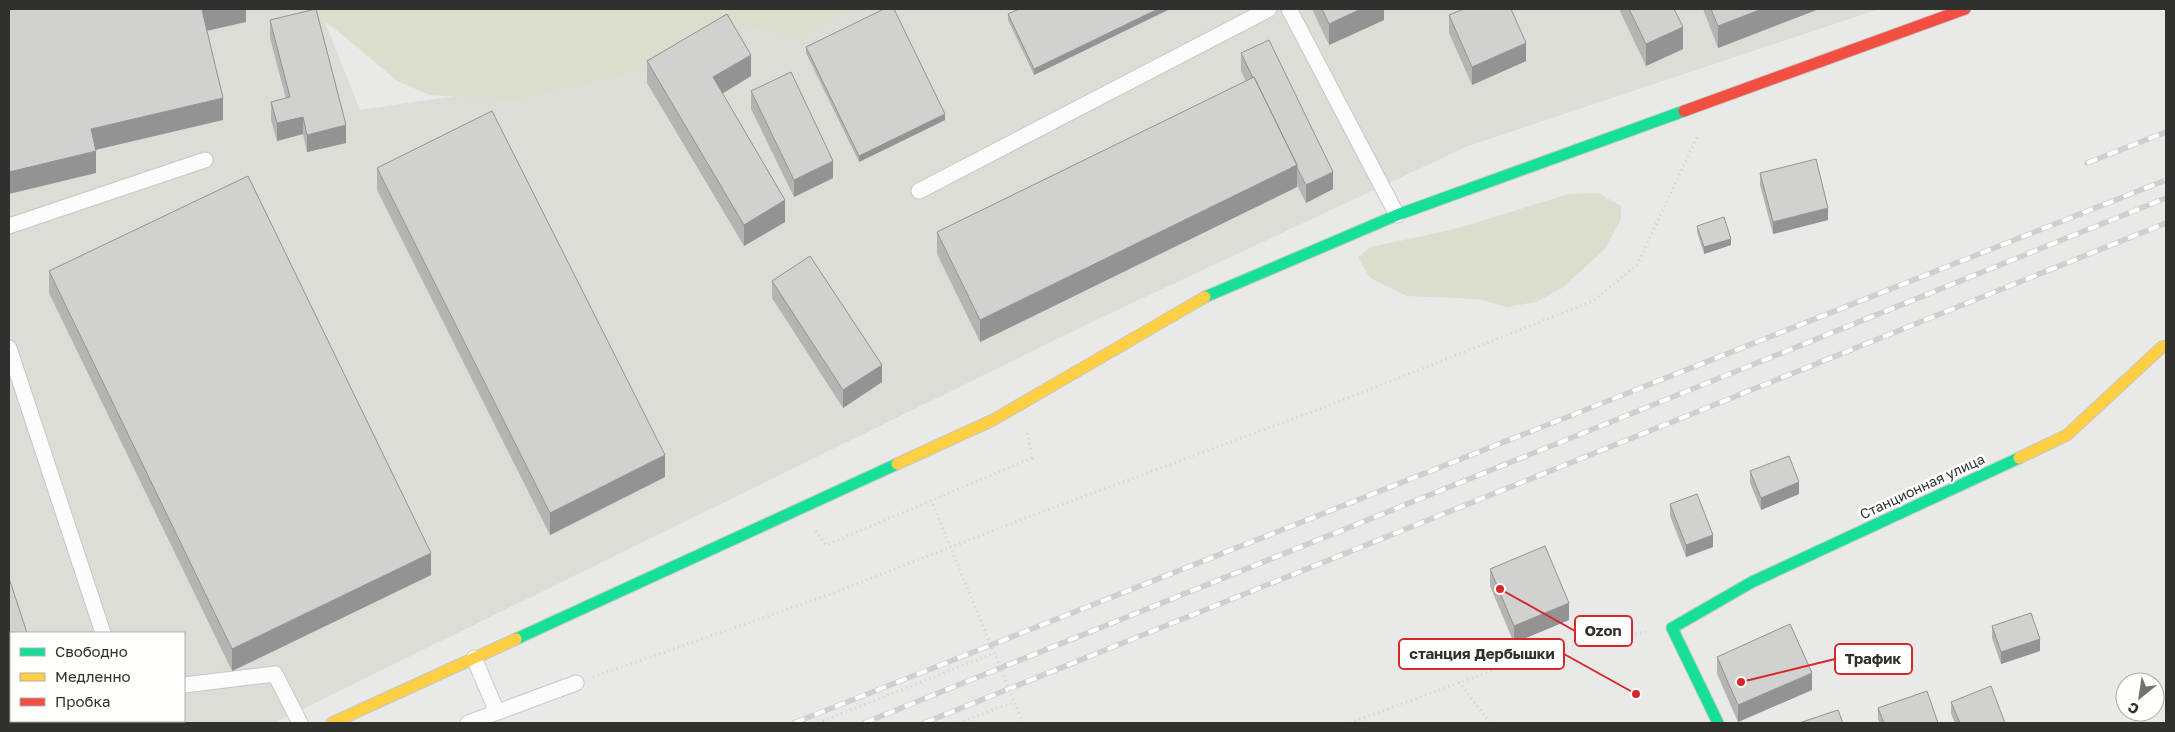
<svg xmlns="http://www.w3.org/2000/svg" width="2175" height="732" viewBox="0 0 2175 732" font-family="'Golos Text',sans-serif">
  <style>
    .built { fill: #dcddd6; fill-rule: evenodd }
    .green { fill: #dbddcd }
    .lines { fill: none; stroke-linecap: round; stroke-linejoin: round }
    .lane-casing { stroke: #c7c8c6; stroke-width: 17 }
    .fast-casing { stroke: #c7c8c6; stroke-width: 13 }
    .slow-casing { stroke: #c7c8c6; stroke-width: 13 }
    .jam-casing { stroke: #c7c8c6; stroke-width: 13 }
    .path { stroke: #d2d2d2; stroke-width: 3; stroke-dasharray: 1 4; stroke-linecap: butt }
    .lane { stroke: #fcfcfc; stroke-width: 15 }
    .fast { stroke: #16e098; stroke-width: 11 }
    .slow { stroke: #ffcf43; stroke-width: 11 }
    .jam { stroke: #f24e42; stroke-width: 11 }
    .rail-casing { stroke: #cecfce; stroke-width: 5.5 }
    .rail { stroke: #fffffe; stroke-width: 4; stroke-dasharray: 11; stroke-linecap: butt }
    .path-bridge { stroke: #d2d2d2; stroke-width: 3; stroke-dasharray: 1 4; stroke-linecap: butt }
    .wall { fill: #b4b5b3 }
    .shaded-wall { fill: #929392 }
    .building { fill: #d1d2d0; stroke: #929392 }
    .labels { text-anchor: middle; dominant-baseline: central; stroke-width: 5; stroke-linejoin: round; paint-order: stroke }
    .street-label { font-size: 14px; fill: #30312f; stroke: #fffffe }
    .leader { fill: none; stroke: #d62828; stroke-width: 2 }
    .callout-dot { fill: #d62828; stroke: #fffffe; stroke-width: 2 }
    .callout { fill: #fffffe; stroke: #d62828; stroke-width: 2 }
    .callout-label { font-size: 15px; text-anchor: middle; font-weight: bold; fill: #30312f }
  </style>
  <rect width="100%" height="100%" fill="#e9eae8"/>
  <path class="built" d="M9 9H320L360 110 611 73 733 9H1879L1468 146 1096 320 274 723H9ZM11 633H184V721H11Z"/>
  <path class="green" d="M307 9H854L798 39 749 26 626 74 513 100 429 95 396 80 344 36Z
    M1598 193 1621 206V219L1605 249 1562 288 1536 302 1507 307 1479 299 1407 296 1370 278 1358 257 1371 247 1455 229 1569 194Z"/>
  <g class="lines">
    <defs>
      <path id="lane" d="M1289 9 1397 215
        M919 191 1269 9
        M9 226 205 160
        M9 348 103 633
        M474 658 497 712
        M184 685 275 674 300 723
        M468 723 576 683"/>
      <path id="fast" d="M1205 297 1397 215 1684 111
        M516 639 897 464
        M1718 723 1672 628 1752 582 2019 458"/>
      <path id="slow" d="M2019 458 2067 435 2162 347 2166 346
        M897 464 993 420 1205 297
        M332 723 516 639"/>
      <path id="jam" d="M1684 111 1965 9"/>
    </defs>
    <use href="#lane" class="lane-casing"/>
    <use href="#fast" class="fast-casing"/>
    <use href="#slow" class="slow-casing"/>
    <use href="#jam" class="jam-casing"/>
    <path class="path" d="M816 531 826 545 1032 458 1027 432
      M593 677 831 594 1023 519 1325 407 1593 301 1637 265 1698 135
      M1459 682 1490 723
      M818 723 994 653
      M959 723 1014 702
      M1350 723 1545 651 1647 632"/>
    <use href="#lane" class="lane"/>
    <use href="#fast" class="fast"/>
    <use href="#slow" class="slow"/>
    <use href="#jam" class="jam"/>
    <defs>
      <path id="rail" d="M2087 163 2166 132
        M794 723 2166 180
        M864 723 2166 198
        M924 723 2166 223"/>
    </defs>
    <use href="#rail" class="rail-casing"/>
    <use href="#rail" class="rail"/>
    <path class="path-bridge" d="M931 500 1023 723"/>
  </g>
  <path class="wall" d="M1019 9H1170L1034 75 1008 20V14Z
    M1312 9H1384V20L1329 45Z
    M1619 9H1674L1683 49 1646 66Z
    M1703 9H1819L1718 48Z
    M1449 15 1526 61 1472 85 1449 33Z
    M270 20 346 143 307 152 303 134 277 141 271 120V102L286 99 270 38Z
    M806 47 945 120 859 162 806 53Z
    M1241 53 1333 189 1306 203 1297 185V187L980 342 937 254V232L1246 81 1241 71Z
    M647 61 751 76 722 94 785 222 744 246 647 83Z
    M751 91 833 178 794 197 751 109Z
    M377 168 665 477 550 535 377 190Z
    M1760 173 1828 220 1773 234 1760 185Z
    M1697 226 1731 245 1704 254 1697 232Z
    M49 271 431 575 232 671 49 293Z
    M772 281 882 382 843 408 772 298Z
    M1750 471 1799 494 1761 510 1750 483Z
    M1670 504 1713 547 1686 557 1670 516Z
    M1490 569 1569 620 1514 643 1490 586Z
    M1992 626 2040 651 2001 664 1992 638Z
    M1717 657 1812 690 1738 722 1717 674Z
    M1951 702 2005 723H1955L1951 714Z
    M1878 708 1938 723H1880L1878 720Z"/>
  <path class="shaded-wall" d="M208 9H246V22L202 32V10Z
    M1158 9H1170L1034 75V69Z
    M1361 9H1384V20L1329 45V24Z
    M1762 9H1819L1718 48V26Z
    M1683 27V49L1646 66V44Z
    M1526 43V61L1472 85V67Z
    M751 55V76L713 99V77Z
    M223 98V120L91 151V129Z
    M945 114V120L859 162V156Z
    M303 117V134L277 141V123Z
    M346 125V143L307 152V135Z
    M96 151V173L9 194V172Z
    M833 161V178L794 197V180Z
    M1297 165V187L980 342V320Z
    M1333 172V189L1306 203V185Z
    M785 200V222L744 246V225Z
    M1828 208V220L1773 234V222Z
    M1731 239V245L1704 254V247Z
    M882 365V382L843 408V390Z
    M665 455V477L550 535V513Z
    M1799 482V494L1761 510V498Z
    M1713 535V547L1686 557V545Z
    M431 553V575L232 671V649Z
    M1569 603V620L1514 643V626Z
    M2040 639V651L2001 664V652Z
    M1812 673V690L1738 722V705Z
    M53 721H55V723H45Z"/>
  <path class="building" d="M9 9H208L202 10 223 98 91 129 96 151 9 172Z
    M316 9 346 125 307 135 303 117 277 123 271 102 290 97 270 20Z
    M884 9H894L945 114 859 156 806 47Z
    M1019 9H1158L1034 69 1008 14Z
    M1322 9H1361L1329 24Z
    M1464 9H1511L1526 43 1472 67 1449 15Z
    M1629 9H1674L1683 27 1646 44Z
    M1711 9H1762L1718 26Z
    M727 14 751 55 713 77 785 200 744 225 647 61Z
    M1269 40 1333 172 1306 185 1297 168V165L1254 77 1253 78 1241 53Z
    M791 72 833 161 794 180 751 91Z
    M1254 77 1297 165 980 320 937 232Z
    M492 111 665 455 550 513 377 168Z
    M1816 159 1828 208 1773 222 1760 173Z
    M248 176 431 553 232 649 49 271Z
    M1724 217 1731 239 1704 247 1697 226Z
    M810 256 882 365 843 390 772 281Z
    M1789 456 1799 482 1761 498 1750 471Z
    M1697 494 1713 535 1686 545 1670 504Z
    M1545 546 1569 603 1514 626 1490 569Z
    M9 578 27 633H11V721H53L45 723H9Z
    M2031 613 2040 639 2001 652 1992 626Z
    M1790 624 1812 673 1738 705 1717 657Z
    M1991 686 2005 723H1960L1951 702Z
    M1927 691 1938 723H1884L1878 708Z
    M1838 710 1843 723H1799Z"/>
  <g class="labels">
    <g class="street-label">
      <text transform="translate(1922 486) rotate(-25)">Станционная улица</text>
    </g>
  </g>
  <path class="leader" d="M1500 589L1575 631M1636 694L1564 654M1741 682L1835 659"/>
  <g class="callout-dot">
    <circle cx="1500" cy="589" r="5"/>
    <circle cx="1636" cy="694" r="5"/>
    <circle cx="1741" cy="682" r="5"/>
  </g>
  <g class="callout">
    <rect x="1575" y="616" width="57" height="30" rx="5"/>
    <rect x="1399" y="639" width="165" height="30" rx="5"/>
    <rect x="1835" y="644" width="77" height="30" rx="5"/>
  </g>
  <g class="callout-label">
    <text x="1603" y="636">Ozon</text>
    <text x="1482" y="659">станция Дербышки</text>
    <text x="1873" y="664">Трафик</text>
  </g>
  <rect width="2175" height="732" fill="none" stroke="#30312f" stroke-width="20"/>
  <rect x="10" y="632" width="175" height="90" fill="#fffffe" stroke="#acadab"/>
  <rect x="20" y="648" width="25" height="8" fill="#16e098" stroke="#acadab"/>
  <text x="55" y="657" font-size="15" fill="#30312f">Свободно</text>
  <rect x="20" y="673" width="25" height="8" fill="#ffcf43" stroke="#acadab"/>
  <text x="55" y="682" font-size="15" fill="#30312f">Медленно</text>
  <rect x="20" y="698" width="25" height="8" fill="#f24e42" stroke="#acadab"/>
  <text x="55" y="707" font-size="15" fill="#30312f">Пробка</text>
  <g transform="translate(2140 697) rotate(210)"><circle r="24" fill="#fffffe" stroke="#acadab"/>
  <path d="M0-4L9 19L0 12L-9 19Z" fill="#717270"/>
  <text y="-8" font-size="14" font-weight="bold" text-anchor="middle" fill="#30312f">С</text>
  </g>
</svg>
